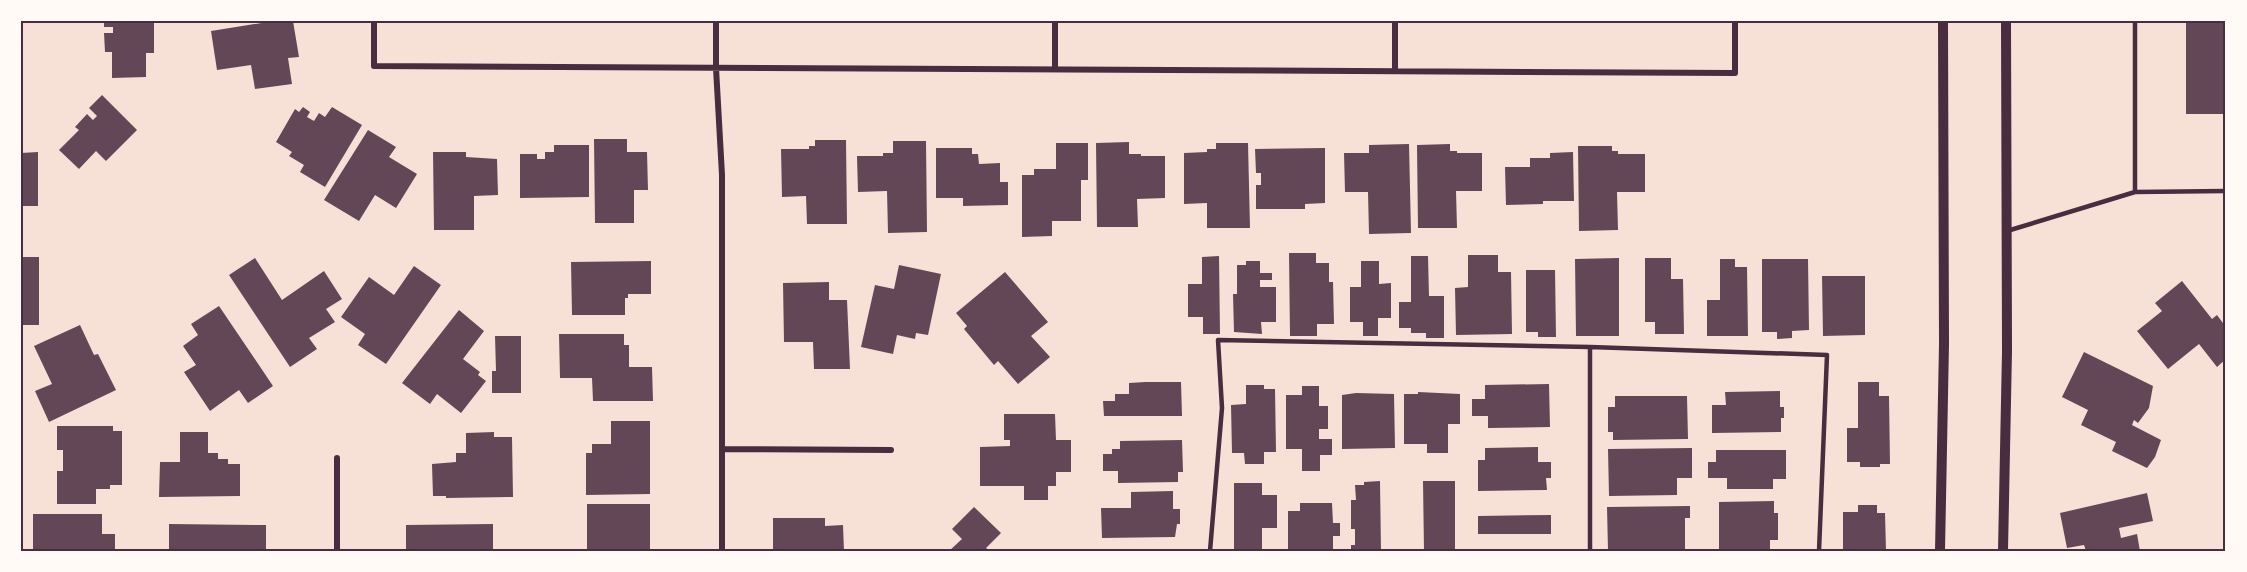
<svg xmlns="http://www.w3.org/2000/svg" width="2247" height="572" viewBox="0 0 2247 572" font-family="Cabin,sans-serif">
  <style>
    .building { fill: #644757 }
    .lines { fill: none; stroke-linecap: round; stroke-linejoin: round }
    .service { stroke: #4a2c40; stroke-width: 4.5 }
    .minor { stroke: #4a2c40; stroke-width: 6 }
    .tertiary { stroke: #4a2c40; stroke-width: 10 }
    .neatline { fill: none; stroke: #4a2c40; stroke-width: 2 }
  </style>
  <rect width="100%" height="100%" fill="#f7e1d7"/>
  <path class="building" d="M104 21H154V53H146V77L112 78V52H105L104 33H113V27H104Z
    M274 21H293L299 57 288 58 292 84 255 89 251 65 217 70 211 31Z
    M2186 21H2226V114H2186Z
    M102 95 137 130 106 161 96 151 79 169 59 150 79 130 75 127 87 114 93 120 97 116 89 108Z
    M303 107 310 112 307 117 314 121 319 113 325 117 332 107 362 125 325 187 300 172 304 165 289 156 292 152 276 142 295 109 299 112Z
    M368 130 396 147 389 157 417 174 396 208 375 195 359 221 324 200Z
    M594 139H627V152H647L648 190H634V223H595Z
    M815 140H846L847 224H807L806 196 782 197 781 149H809V146H815Z
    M893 141H926L927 232 888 233 887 191 858 192 857 156H883V153H893Z
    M1129 142V154H1141V156H1165V198L1137 199 1138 227H1097L1096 143Z
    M1056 143H1088V180H1081V221H1052V236L1022 237V175H1034V169H1056Z
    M1216 143H1248L1250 228H1207V203L1184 204V153L1207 152V149H1216Z
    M1409 144 1411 233 1369 234 1368 192H1345L1344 153H1369V145Z
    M1450 144V151H1457V153H1482V191H1456L1457 228H1418L1417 145Z
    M554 145H589V197L520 198V154H537V159H545V152H554Z
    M1578 146H1612V151H1618V154H1645V192H1617L1618 230 1579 231Z
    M936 148H972V154H978L979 164 1000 163V182H1008V205L963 206V198H936Z
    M1325 148V203L1305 204V209H1256V185H1261V173H1256L1255 149Z
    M38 152V206H21V153Z
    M433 152H466V157L497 159 498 195 474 196V230H434Z
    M1573 152 1574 201H1543V204L1506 205 1505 167H1530V158H1550V153Z
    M1289 253H1316V263H1329V282H1333L1334 324H1317V336H1290Z
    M1468 255H1498V272H1511L1512 334 1456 335 1455 288 1468 287Z
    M1219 256 1220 334H1203V317H1188V284H1202V257Z
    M1411 256H1428L1429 296H1444V338H1426V333H1411V328H1399V302H1411Z
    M21 257H39V325H21Z
    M255 258 282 300 324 271 342 299 326 309 335 322 309 338 317 349 290 367 229 275Z
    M1619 258V336H1576L1575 259Z
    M1645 258H1671V279H1683L1684 334H1655V322H1645Z
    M1720 259H1735V267H1747L1748 336H1707V300H1720Z
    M1762 259H1808L1809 330 1792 331V338L1777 339V332H1762Z
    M651 261V294H628V298H625V315H572L571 262Z
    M1246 261H1260V273H1272V280H1260V287H1276V322H1261L1262 334 1234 332 1233 294H1237V265H1246Z
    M1361 261H1379V284L1391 283V318H1378V336H1363V322H1350V287H1361Z
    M899 265 941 274 928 335 916 333 915 339 897 335 893 354 861 347 875 285 894 289Z
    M414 266 441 285 386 364 358 345 365 334 341 317 369 277 394 295Z
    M1526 270H1555L1556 337H1538V332H1526Z
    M1005 272 1048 322 1031 336 1050 357 1018 384 998 361 994 365 964 329 967 326 956 313Z
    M1822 276H1865V335L1823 336Z
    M2182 281 2212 319 2217 315 2226 327V359L2217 367 2199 344 2168 369 2137 331 2162 311 2155 303Z
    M829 282V300H847L850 369H814L813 342H784L783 283Z
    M219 306 273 386 248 403 239 390 210 411 184 372 196 365 183 346 198 335 191 324Z
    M459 310 484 331 463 359 480 372 478 375 486 381 461 413 437 394 430 404 402 383Z
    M80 325 94 355 98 354 116 390 49 422 35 391 52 384 34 346Z
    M559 334H624V345H629V367H652L653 401H593L592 378H560Z
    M495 336H521V393H492V371H496Z
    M2084 352 2153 386 2149 408 2138 423 2134 420 2132 425 2161 440 2155 457 2147 468 2112 451 2116 442 2081 425 2088 410 2062 397Z
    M1145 382H1181L1182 416H1104L1103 401H1115V394H1129V383Z
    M1858 382H1879V396H1889L1890 464H1880V467H1860V462H1847V428H1858Z
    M1549 384 1550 427 1488 428V416H1472V399H1485V385Z
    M1246 385H1264V389H1275L1276 452H1264V464H1245L1244 453H1232L1231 405 1246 404Z
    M1302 386H1319V406H1328V429H1319V439H1332V455H1320V471H1302V449H1286V395H1302Z
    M1780 391V407H1784V418H1781V432L1712 433V405H1726L1725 392Z
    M1418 392 1460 394V424H1448V453H1427V444H1404V394H1418Z
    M1356 393 1394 394 1395 448 1342 449V395Z
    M1615 396H1687L1688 439 1613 440V432H1608V407H1615Z
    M1004 414H1055L1056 440H1071V472H1056V486H1048V500H1024V486H980V447L1010 446V440H1004Z
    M611 421H650V494L586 495V453H592V444H611Z
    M57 426H113V431H122V485H110V489H96V504H57V471H63V450H57Z
    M180 432H208V453H218V459H228V464H240V496L159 497 160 462H180Z
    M494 432V437H512L513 497 446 498V496H433L432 464 456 462V453H466V433Z
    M1182 440 1183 472H1178V482L1118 483V471H1103V454H1112V449H1120V441Z
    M1538 447V462H1551V478H1546L1547 490 1478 491V460H1485V448Z
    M1692 448V478H1677V495L1609 496 1608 449Z
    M1716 450H1786V479H1773V489H1727V478H1708V462H1716Z
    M1380 481 1381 551H1351V545H1355V529H1351V500H1356L1355 485H1364V482Z
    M1423 481H1455V551H1424Z
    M1234 483H1262V495H1277V528H1262V551H1234Z
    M1173 491V509H1180V524H1177L1175 537 1102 538 1101 508H1131V492Z
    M2147 493 2153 521 2119 528 2121 538 2137 534 2140 551H2086L2084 545 2067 548 2060 513Z
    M1774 501V513H1778V540H1770V551H1719V502Z
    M1300 503H1332L1333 523H1340V536H1333V551H1288V511H1300Z
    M587 504H650V551H587Z
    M1858 505H1877V513H1885L1886 551H1843V512H1858Z
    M1690 506V518H1685V550H1608L1607 507Z
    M974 507 1001 533 986 548 990 551H949L962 539 952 529Z
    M33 514H102V534H115V551L33 549Z
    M1551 515V534H1478V516Z
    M773 518H825V526L843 525 844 551H773Z
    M169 524 266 525V551H169Z
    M493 524V551H406V525Z"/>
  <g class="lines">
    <path class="service" d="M2135 192 2226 191
      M2007 231 2135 192V21
      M1590 347V551
      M1210 551 1222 408 1218 340 1590 347 1827 355 1819 551"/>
    <path class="minor" d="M374 21V66L1735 73V21
      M716 21V68L722 175V551
      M1055 21V69
      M1395 21V71
      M722 449 891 450
      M337 551V458"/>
    <path class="tertiary" d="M1940 551 1944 344 1943 21
      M2003 551 2007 351 2006 21"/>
  </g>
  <rect width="2247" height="572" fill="none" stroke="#fffaf5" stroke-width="45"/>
  <rect x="22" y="22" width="2202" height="528" class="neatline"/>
</svg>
